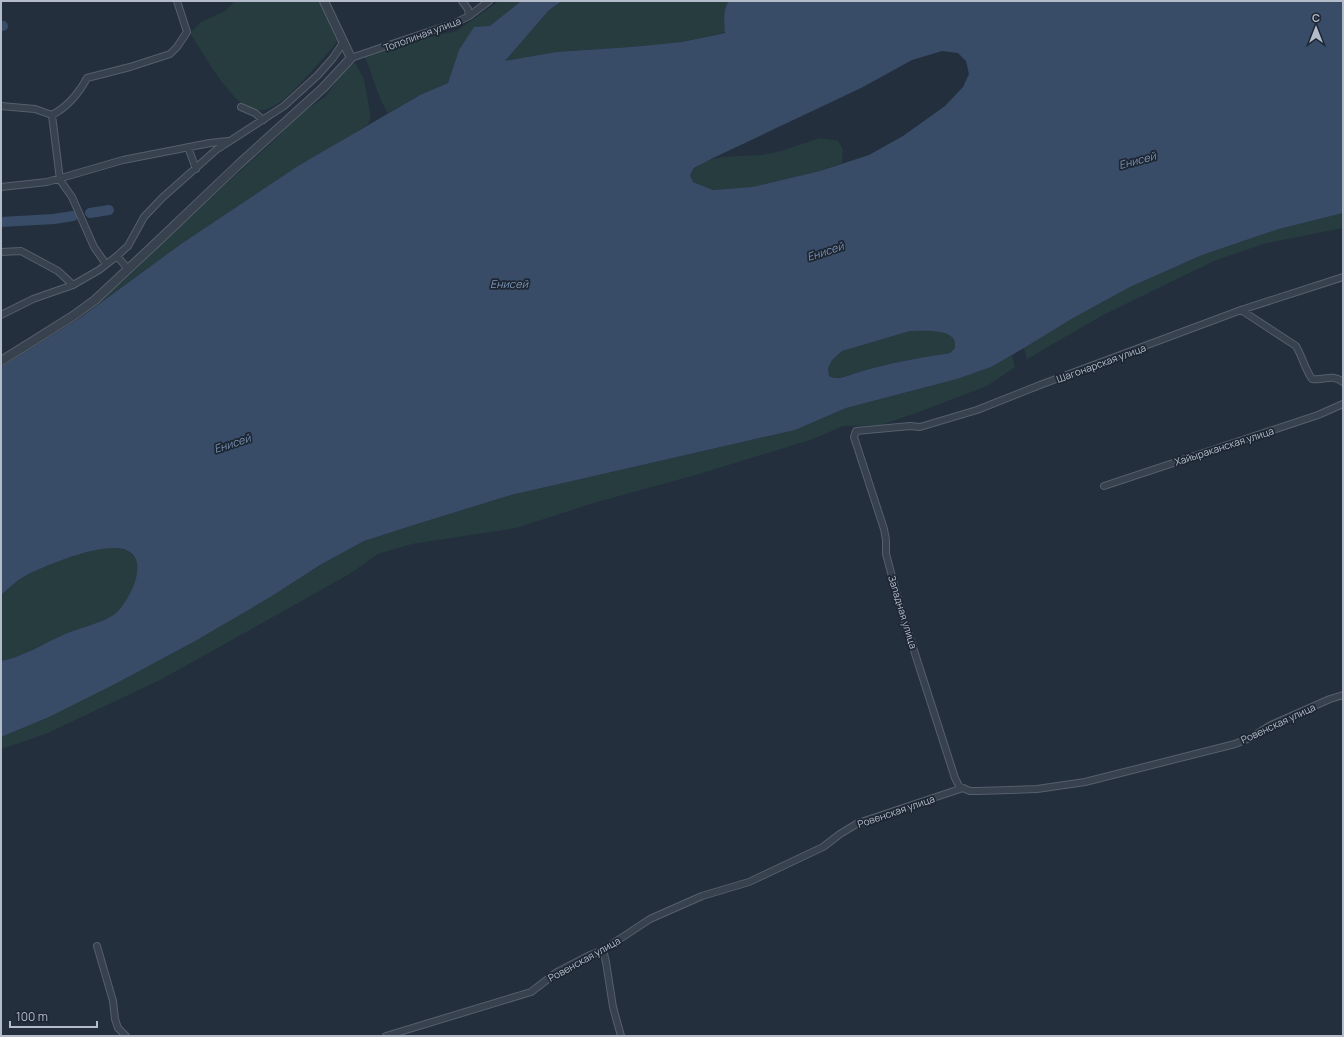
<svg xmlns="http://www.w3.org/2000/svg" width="1344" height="1037" viewBox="0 0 1344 1037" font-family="Manrope,sans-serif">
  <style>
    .green { fill: #263c3f }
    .water { fill: #394c67; fill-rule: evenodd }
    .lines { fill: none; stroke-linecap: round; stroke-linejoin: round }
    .river { stroke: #394c67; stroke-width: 10 }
    .minor-casing { stroke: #565f6c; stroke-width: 8 }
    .tertiary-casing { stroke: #565f6c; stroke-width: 10 }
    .minor { stroke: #38414e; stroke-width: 6 }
    .tertiary { stroke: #38414e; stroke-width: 8 }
    .labels { text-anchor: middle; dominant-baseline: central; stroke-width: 3.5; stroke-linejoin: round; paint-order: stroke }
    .street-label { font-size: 10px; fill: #b4bcc9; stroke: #1d2633 }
    .water-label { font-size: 11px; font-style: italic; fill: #7c92b1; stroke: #1d2633 }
  </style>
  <rect width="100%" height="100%" fill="#242f3e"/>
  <path class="green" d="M235 1H320L337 42C324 58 310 73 296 88 291 92 286 99 280 102 273 107 263 112 254 110 231 104 203 53 190 33L201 22 225 11Z
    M499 1H521L490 26 459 50 448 83 420 95 388 113C377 96 373 76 365 57L409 41 457 31Z
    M562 1H729L727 4 724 27 726 32 682 42 631 47 556 52 504 62 549 10Z
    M355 63 364 79 371 118 367 125 335 145 298 166 181 244 80 318 128 277 196 211 276 139 296 117 325 97 347 67Z
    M820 138 838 141 843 149 842 163 820 171 752 187 713 190 693 182 690 175C703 151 743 158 767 154 785 151 803 143 820 138Z
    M1343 213V228L1263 244 1214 261 1103 315 1027 359 1024 348 1073 318 1130 287 1202 255 1279 229Z
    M910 331C921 331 951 328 955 342 955 342 955 348 955 348L950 353C919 358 889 363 859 372 849 375 839 380 829 376L828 368 832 360 842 351Z
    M1012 355 1015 367 987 386 916 413 880 425 843 426 813 439 699 474 597 502 516 528 412 544 378 554 348 575 160 680 48 733 1 749V737L49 717 117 683 197 640 272 596 320 565 364 541 417 524 511 495 795 430 846 408 957 379 991 367Z
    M113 547C127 550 136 552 138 569 139 581 125 604 117 612 108 621 76 630 63 635 43 643 22 657 1 661V595C6 591 10 586 15 583 38 566 85 551 113 547Z"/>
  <path class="water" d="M521 1H562L549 10 505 61 556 52 631 47 682 42 725 33C724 24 723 8 729 1H1343V213L1279 229 1202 255 1130 287 1073 318 1024 348 991 367 957 379 846 408 795 430 511 495 417 524 364 541 320 565 272 596 197 640 117 683 49 717 1 737V661C21 658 44 643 63 635 76 629 106 622 116 613 129 601 151 560 126 550 105 541 46 565 25 576 16 581 9 588 1 595V367L80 318 181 244 298 166 420 95 448 83 459 50 474 27 490 26ZM942 51 958 53 966 61 969 74 963 87 945 106 903 136 869 155 820 171 752 187 713 190 693 182 690 175 694 168 711 159 861 88 912 60ZM910 331C921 331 951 328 955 342 955 342 955 347 955 348L950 353C919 358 889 363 859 372 849 375 839 381 829 376L828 368 832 360 842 351Z"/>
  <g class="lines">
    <path class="river" d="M1 26H3
      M90 213 109 210
      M1 222 54 219 73 216"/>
    <defs>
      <path id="minor" d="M462 1 468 9 469 16
        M351 58 398 42 455 23 469 16 489 1
        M1 106 35 109 52 115C67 107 79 93 87 78L130 67 170 54 177 47 187 32 177 1
        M241 107 255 113 263 120
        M52 115 60 180 72 197 79 213 94 247 106 264
        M188 147 196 169
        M1 187 47 182 123 160 210 143 228 141
        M1 252 21 251 58 271 73 285
        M117 256 128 269
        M1241 310 1296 346C1302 356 1305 369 1312 379 1325 381 1331 373 1343 382
        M1 315 33 299 73 285 99 270 117 256 128 246 144 217 162 198 216 150 284 106 318 75 333 58 343 43
        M1104 486 1318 415 1343 404
        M963 788 959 786 955 778 901 610 886 554V540L884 529 854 437 856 431 910 426 920 427 977 410 1040 385 1241 310 1343 277
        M97 946 113 1001 115 1019 118 1028 126 1036
        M603 950 606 962 613 1007 621 1036
        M386 1036 531 992 557 972 588 956 603 950 650 919 702 896 749 882 823 847 840 834 858 823 963 788 970 791H978L1037 789 1085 782 1235 744 1252 737 1271 725 1330 699 1343 695"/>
      <path id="tertiary" d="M1 361 73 316 95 300 155 244 238 165 323 88 351 58 324 1"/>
    </defs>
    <use href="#minor" class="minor-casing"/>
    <use href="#tertiary" class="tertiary-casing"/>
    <use href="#minor" class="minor"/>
    <use href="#tertiary" class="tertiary"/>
  </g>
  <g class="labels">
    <g class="street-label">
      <text transform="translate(422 34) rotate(-20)">Тополиная улица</text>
      <text transform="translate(1101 363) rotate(-20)">Шагонарская улица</text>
      <text transform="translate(1224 446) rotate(-18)">Хайыраканская улица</text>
      <text transform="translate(903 612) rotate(73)">Западная улица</text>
      <text transform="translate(1278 723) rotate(-25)">Ровенская улица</text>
      <text transform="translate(896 811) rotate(-19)">Ровенская улица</text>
      <text transform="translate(584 959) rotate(-29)">Ровенская улица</text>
    </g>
    <g class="water-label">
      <text transform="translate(1137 160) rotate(-15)">Енисей</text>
      <text transform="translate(825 251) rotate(-18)">Енисей</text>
      <text x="509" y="283">Енисей</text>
      <text transform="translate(232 443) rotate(-18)">Енисей</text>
    </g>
  </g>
  <rect width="1344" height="1037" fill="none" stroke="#b4bcc9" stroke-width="4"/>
  <g transform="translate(1316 28)" stroke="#1d2633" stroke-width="3" paint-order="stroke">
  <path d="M0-3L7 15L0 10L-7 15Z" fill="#b4bcc9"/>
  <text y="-6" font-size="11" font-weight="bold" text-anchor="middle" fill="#b4bcc9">С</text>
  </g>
  <path d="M10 1021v6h87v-6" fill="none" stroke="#b4bcc9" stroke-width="2"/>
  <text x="16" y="1021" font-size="12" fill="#b4bcc9" stroke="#1d2633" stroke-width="3" paint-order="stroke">100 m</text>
</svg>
